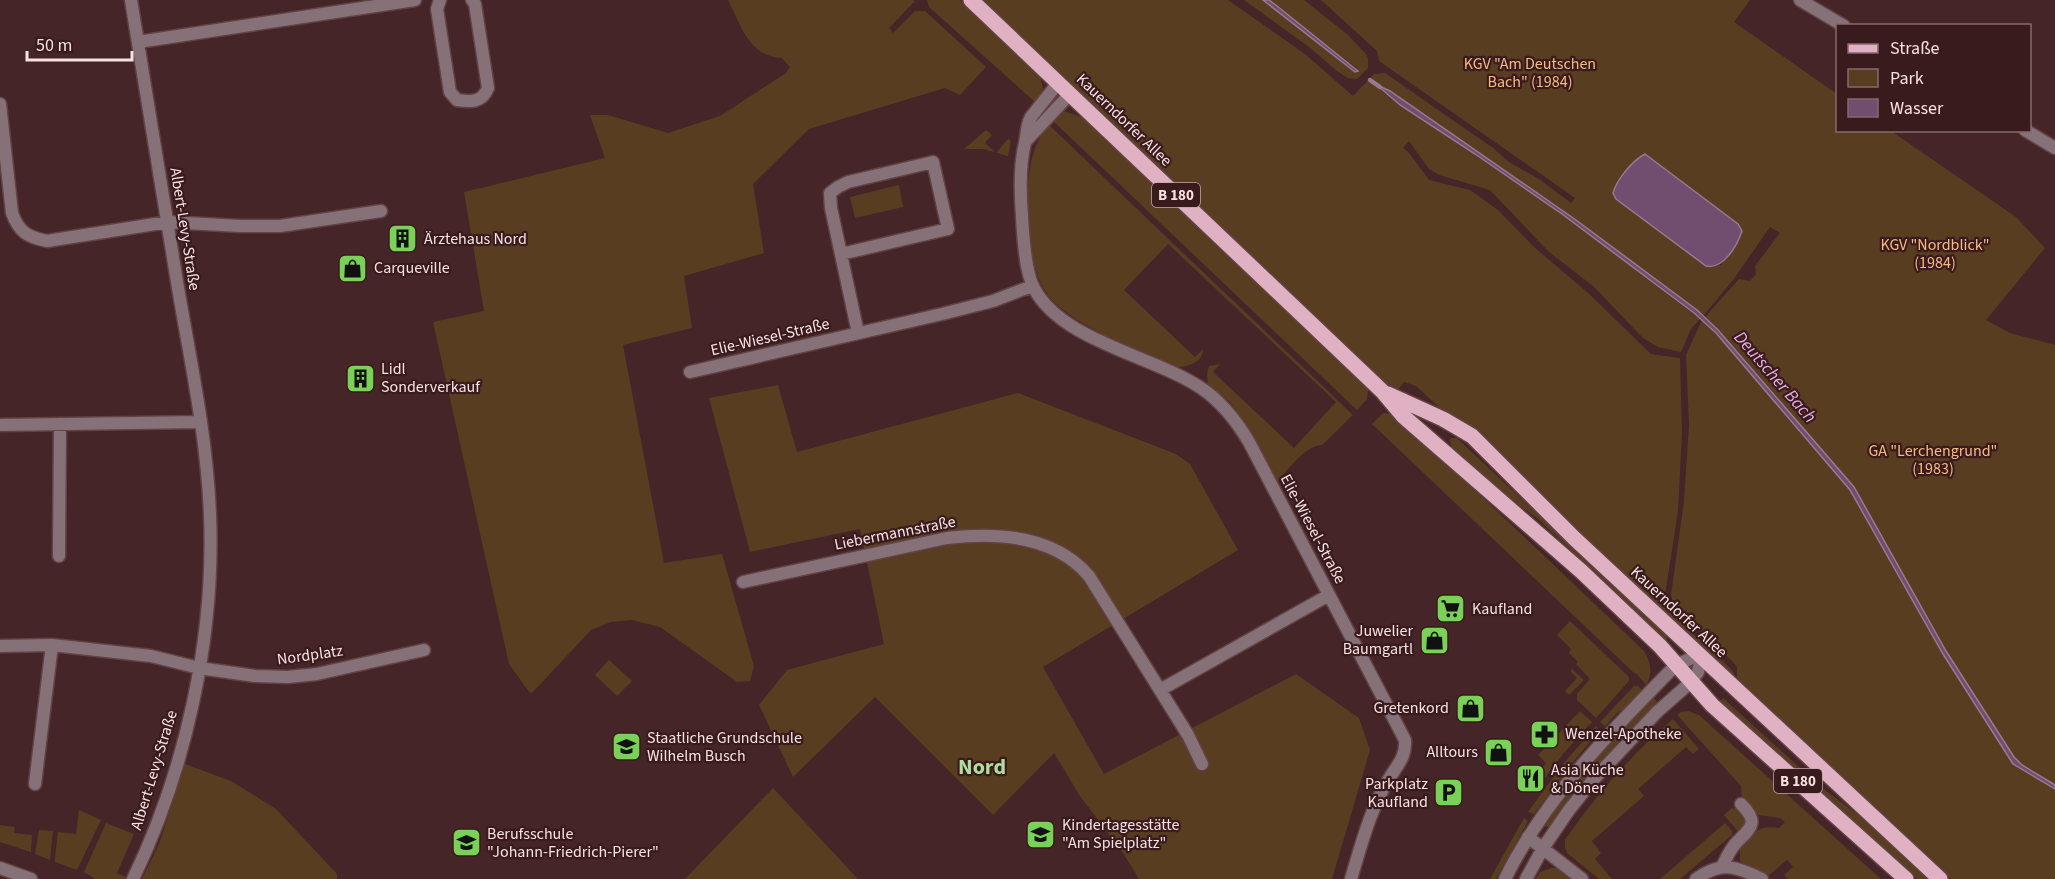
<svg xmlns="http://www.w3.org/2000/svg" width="2055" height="879" viewBox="0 0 2055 879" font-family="'Source Sans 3',sans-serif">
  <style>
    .green { fill: #593d21; fill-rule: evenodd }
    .water { fill: #714d6f; stroke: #997991; stroke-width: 1.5 }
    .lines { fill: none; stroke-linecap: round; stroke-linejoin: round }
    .stream { stroke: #997991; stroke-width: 4.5 }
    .street-casing { stroke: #614345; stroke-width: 15 }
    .primary-casing { stroke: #614345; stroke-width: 18 }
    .street { stroke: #877179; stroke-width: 12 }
    .primary { stroke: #dfb1c3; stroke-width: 15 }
    .labels { text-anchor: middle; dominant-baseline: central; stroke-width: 4.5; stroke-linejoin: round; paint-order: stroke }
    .shield { fill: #3a1b1d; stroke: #bea6a6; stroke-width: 1.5 }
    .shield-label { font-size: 15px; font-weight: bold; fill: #f7e1e1 }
    .park-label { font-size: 16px; fill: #f4bb81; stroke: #3a1b1d }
    .street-label { font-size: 16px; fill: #f7e1e1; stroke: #3a1b1d }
    .poi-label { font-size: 16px; fill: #f7e1e1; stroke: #3a1b1d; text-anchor: start }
    .water-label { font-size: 18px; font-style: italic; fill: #e8ade3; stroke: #3a1b1d }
    .district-label { font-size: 22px; font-weight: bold; fill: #aede9e; stroke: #3a1b1d }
  </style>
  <rect width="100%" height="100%" fill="#452527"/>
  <path class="green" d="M728 0H913L915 1 889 28 893 33 915 11H925L986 67 960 95 945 88 809 129 753 184 764 253 684 276 692 328 623 345 664 563 722 554 754 666 750 681 737 682 660 627 632 620 611 622 591 630 532 693 529 692 509 664 433 322 484 311 464 192 605 158 590 115H608L668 133 720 116 786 73 790 67 782 58C749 57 741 25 728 0Z
    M927 0H960L1040 76 1043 88 1036 103 929 7Z
    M982 0H1228L1305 54 1353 96 1374 74 1385 73 1493 148 1509 162 1539 179 1571 203 1575 198 1379 61 1377 51 1321 0H1750L1734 22 1837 94 1838 130 1891 131 2016 217 2045 248 1986 320 2010 333 2055 345V785L2022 765 2014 757 1946 651 1854 487 1705 317 1739 279 1750 281 1756 274 1755 266 1780 233 1770 227 1733 280 1703 316 1560 208 1427 118 1425 121 1562 214 1700 319 1691 329 1681 352 1658 347 1643 338 1594 287 1548 251 1490 190 1439 175 1429 169 1409 141 1403 148 1409 153 1429 180 1470 190 1498 210 1534 247 1587 292 1651 354 1680 358 1682 433 1678 511 1665 595 1669 611 1730 668 1734 673 1733 679 1416 386 1404 382 1397 391 1390 388ZM1645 154 1739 240 1721 265 1706 266 1616 199 1613 193C1617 179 1632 161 1645 154Z
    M1244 0H1263L1358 71V69L1269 0H1304L1347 34 1366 54 1368 58V68L1357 79 1348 78 1337 71 1309 47Z
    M1064 111 1084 118 1368 389 1367 399 1357 410 1052 120Z
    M1048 124 1353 415 1322 445C1304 446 1289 469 1277 482L1245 422 1229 401 1208 387 1207 374 1209 366 1220 364 1213 372 1294 448 1336 402 1168 244 1124 290 1195 357 1203 349C1203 363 1186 367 1174 368 1142 353 1067 322 1048 295 1031 272 1028 235 1028 207 1027 177 1030 149 1048 124Z
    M986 130 992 135 985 143 996 153 1008 139 1011 141 1008 156 984 149H964Z
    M899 185 903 207 855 218 850 197Z
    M1702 320 1716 333 1850 490 1943 654 2013 764 2055 789V879H1951L1882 814 1737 683V667L1732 661 1674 607 1671 595 1684 501 1689 425 1686 355Z
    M778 385 797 452 1018 393 1176 454 1190 464 1238 550 1043 667 1104 774 1296 674 1359 718 1370 750 1332 879H1139L1123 853 1080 796 1054 753 993 815 875 697 793 777 759 705 787 670 884 644 860 529 750 552 709 398Z
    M1383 413 1395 414 1644 651C1651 662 1653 673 1646 685L1637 674 1633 672 1372 424Z
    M1452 438H1457L1666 635 1667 639 1665 641 1537 518 1503 494 1452 447 1449 440Z
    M1570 621 1629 677V681L1596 718 1577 700V694L1590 679 1576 664 1578 662 1569 653 1571 649 1557 635Z
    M609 660 632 681 617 696 595 675Z
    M1572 669 1584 680 1569 695 1565 691 1577 678 1570 671Z
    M1634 686H1638L1643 691 1626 711H1619L1605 726 1600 722Z
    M1653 697 1657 702 1596 767 1550 828 1545 826V823L1592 762Z
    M1723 698 1822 788 1864 819 1928 879H1917L1720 701Z
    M1580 711 1592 722 1563 754 1545 778 1538 772 1546 763 1538 755Z
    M1688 711 1699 715 1881 879H1788L1784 875 1793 867 1787 860 1768 876 1740 861V846C1754 833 1758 825 1779 828L1785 822 1780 818 1758 815 1742 799 1741 786 1677 715 1681 712Z
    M1673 719 1699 749 1693 754 1686 747 1638 789 1644 796 1592 841 1601 853 1595 859 1612 879H1599L1567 853 1565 847V840C1596 795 1631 755 1673 719Z
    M1596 726 1600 730 1568 768 1534 814 1528 812 1563 764Z
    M185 764 231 781 276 809 337 874V879H142L159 844Z
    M773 788 858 879H685Z
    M1732 808 1738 809 1748 822 1740 834 1724 815Z
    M79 810 101 820 77 870 55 862V857L58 832 76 834Z
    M1524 818 1528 821 1496 879H1490Z
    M106 823 134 834 117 873 126 877 125 879H95L84 872Z
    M1725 823 1732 831V835L1680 879H1660Z
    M0 825 15 827 14 833 32 835 31 852 0 842Z
    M39 830 53 831 50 860 35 854Z
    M1552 868H1557L1573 879H1536L1540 872Z"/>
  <path class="water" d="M1263 0H1269L1277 6 1358 71 1355 72Z
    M1377 85 1390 91 1576 220 1697 310 1718 330 1854 487 1946 651 2014 757 2022 765 2055 785V789L2013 764 1943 654 1850 490 1716 333 1694 313 1562 214 1475 154 1400 105Z
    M1645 154 1738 224 1742 231C1737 246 1723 270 1706 266L1616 199 1613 193C1617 179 1632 161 1645 154Z"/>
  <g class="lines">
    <path class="stream" d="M1370 80 1380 87"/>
    <defs>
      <path id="street" d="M131 0C147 94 162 188 177 282 190 359 207 436 210 515 215 636 186 770 133 879
        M440 0 437 9 450 92 457 100C470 102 482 103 488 88L475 4 472 0
        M1800 0 1844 26
        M138 42 415 0
        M1058 83 1031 117C1026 126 1027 134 1025 143 1019 167 1020 192 1022 216 1023 235 1025 272 1034 288 1061 341 1154 356 1201 388 1222 402 1236 420 1249 442L1405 740C1406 755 1400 762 1392 774 1371 806 1362 842 1351 879
        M0 104 12 213C19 232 27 237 47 241L168 222 240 226H280L381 211
        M2025 130 2055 148
        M1025 142 1070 94
        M841 254 948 229 933 162 848 182 838 187 830 193 831 208 858 333
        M690 372 942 314 993 301 1032 286
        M0 425 201 422
        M59 556 60 424
        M743 582 947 538C997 532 1054 535 1089 576L1188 735 1202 764
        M0 646 52 645 151 656 199 668 255 676 288 677 317 674 424 650
        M1160 690 1329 595
        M35 784 52 645
        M1528 837 1582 879
        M1722 867C1726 858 1730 849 1737 842 1752 827 1759 822 1741 804
        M0 868 31 879
        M1505 879C1545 797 1613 729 1676 665L1692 658H1701L1698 672 1691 682 1657 712 1593 780 1569 810 1543 848 1526 879
        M1696 879C1721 861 1736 866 1762 879"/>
      <path id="primary" d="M971 0 1382 391 1403 416 1581 571 1660 646 1712 705 1906 879
        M1388 394 1443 419 1472 436 1574 538 1940 879"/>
    </defs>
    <use href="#street" class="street-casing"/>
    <use href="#primary" class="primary-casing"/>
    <use href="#street" class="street"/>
    <use href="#primary" class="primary"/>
  </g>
  <defs>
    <symbol id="building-square" viewBox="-11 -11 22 22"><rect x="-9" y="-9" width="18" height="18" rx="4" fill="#7ad157" stroke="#3a1b1d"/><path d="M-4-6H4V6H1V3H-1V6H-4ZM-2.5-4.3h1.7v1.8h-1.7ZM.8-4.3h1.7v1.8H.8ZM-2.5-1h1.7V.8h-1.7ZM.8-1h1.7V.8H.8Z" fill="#111"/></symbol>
    <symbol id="shop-square" viewBox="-11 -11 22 22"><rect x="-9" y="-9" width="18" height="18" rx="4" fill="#7ad157" stroke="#3a1b1d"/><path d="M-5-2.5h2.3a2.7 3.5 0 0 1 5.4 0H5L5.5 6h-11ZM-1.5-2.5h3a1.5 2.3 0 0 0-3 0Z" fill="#111"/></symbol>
    <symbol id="supermarket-square" viewBox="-11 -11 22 22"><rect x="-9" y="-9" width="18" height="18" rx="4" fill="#7ad157" stroke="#3a1b1d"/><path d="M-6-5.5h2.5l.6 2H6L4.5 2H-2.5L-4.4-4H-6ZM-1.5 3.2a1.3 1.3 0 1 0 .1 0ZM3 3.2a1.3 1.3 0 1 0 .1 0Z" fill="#111"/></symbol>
    <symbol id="pharmacy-square" viewBox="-11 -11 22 22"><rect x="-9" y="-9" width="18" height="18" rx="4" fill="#7ad157" stroke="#3a1b1d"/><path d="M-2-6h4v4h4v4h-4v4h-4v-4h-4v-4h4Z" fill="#111"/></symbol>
    <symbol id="school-square" viewBox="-11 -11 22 22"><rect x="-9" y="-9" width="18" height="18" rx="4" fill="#7ad157" stroke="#3a1b1d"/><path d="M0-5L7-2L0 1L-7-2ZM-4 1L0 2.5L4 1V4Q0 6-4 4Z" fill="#111"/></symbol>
    <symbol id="restaurant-square" viewBox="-11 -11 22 22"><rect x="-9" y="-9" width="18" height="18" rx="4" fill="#7ad157" stroke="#3a1b1d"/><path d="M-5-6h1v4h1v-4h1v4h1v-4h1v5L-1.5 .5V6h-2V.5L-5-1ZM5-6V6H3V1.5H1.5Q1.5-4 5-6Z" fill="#111"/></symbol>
    <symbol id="parking-square" viewBox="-11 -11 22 22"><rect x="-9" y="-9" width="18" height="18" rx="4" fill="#7ad157" stroke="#3a1b1d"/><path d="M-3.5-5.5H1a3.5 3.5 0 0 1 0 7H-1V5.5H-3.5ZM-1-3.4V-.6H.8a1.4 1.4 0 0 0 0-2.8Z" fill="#111"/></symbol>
  </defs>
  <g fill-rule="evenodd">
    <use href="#building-square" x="386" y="222" width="33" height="33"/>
    <use href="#shop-square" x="336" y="252" width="33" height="33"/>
    <use href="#building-square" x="344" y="362" width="33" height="33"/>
    <use href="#supermarket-square" x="1434" y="592" width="33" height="33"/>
    <use href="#shop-square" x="1418" y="624" width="33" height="33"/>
    <use href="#shop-square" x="1454" y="692" width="33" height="33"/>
    <use href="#pharmacy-square" x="1528" y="718" width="33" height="33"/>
    <use href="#school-square" x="610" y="730" width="33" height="33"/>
    <use href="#shop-square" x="1482" y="736" width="33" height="33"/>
    <use href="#restaurant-square" x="1514" y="762" width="33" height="33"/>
    <use href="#parking-square" x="1432" y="776" width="33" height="33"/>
    <use href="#school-square" x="1024" y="818" width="33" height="33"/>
    <use href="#school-square" x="450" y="826" width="33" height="33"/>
  </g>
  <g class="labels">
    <g class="shield">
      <rect x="1152" y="183" width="48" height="24" rx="4.5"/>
      <rect x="1774" y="769" width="48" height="24" rx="4.5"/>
    </g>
    <g class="shield-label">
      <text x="1176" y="195">B 180</text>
      <text x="1798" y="781">B 180</text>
    </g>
    <g class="park-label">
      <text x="1530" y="64">KGV "Am Deutschen<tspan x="1530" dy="18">Bach" (1984)</tspan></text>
      <text x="1935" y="245">KGV "Nordblick"<tspan x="1935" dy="18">(1984)</tspan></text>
      <text x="1933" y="451">GA "Lerchengrund"<tspan x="1933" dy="18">(1983)</tspan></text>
    </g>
    <g class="street-label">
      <text transform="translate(1124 120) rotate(44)">Kauerndorfer Allee</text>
      <text transform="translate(185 229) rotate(81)">Albert-Levy-Straße</text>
      <text transform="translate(770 337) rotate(-13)">Elie-Wiesel-Straße</text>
      <text transform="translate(1313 529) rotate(62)">Elie-Wiesel-Straße</text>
      <text transform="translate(895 533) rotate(-11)">Liebermannstraße</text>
      <text transform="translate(1679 612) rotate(43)">Kauerndorfer Allee</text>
      <text transform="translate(310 655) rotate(-8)">Nordplatz</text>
      <text transform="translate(154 770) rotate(-73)">Albert-Levy-Straße</text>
    </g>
    <g class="poi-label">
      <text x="424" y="239">Ärztehaus Nord</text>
      <text x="374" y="268">Carqueville</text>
      <text x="381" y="369">Lidl<tspan x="381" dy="18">Sonderverkauf</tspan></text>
      <text x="1472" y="609">Kaufland</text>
      <text x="1413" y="631" text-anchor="end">Juwelier<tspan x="1413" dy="18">Baumgartl</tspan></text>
      <text x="1449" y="708" text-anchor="end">Gretenkord</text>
      <text x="1565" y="734">Wenzel-Apotheke</text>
      <text x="647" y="738">Staatliche Grundschule<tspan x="647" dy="18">Wilhelm Busch</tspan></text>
      <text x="1478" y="752" text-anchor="end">Alltours</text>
      <text x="1551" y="770">Asia Küche<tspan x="1551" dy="18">&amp; Döner</tspan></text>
      <text x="1428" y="784" text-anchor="end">Parkplatz<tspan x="1428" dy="18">Kaufland</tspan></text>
      <text x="1062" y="825">Kindertagesstätte<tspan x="1062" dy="18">"Am Spielplatz"</tspan></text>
      <text x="487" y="834">Berufsschule<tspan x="487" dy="18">"Johann-Friedrich-Pierer"</tspan></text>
    </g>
    <g class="water-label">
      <text transform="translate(1775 377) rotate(49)">Deutscher Bach</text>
    </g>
    <g class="district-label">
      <text x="982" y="767">Nord</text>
    </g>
  </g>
  <rect x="1836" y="24" width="195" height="108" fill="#3a1b1d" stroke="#866a6b" stroke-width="1.5"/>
  <rect x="1848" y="44" width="30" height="9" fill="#dfb1c3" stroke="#866a6b" stroke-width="1.5"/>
  <text x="1890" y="54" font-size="18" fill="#f7e1e1">Straße</text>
  <rect x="1848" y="69" width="30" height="18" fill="#593d21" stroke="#866a6b" stroke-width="1.5"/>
  <text x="1890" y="84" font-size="18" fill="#f7e1e1">Park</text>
  <rect x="1848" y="99" width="30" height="18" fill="#714d6f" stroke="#866a6b" stroke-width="1.5"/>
  <text x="1890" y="114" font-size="18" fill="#f7e1e1">Wasser</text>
  <path d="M27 51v9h105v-9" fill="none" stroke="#f7e1e1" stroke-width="3"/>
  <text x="36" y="51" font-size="18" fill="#f7e1e1" stroke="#3a1b1d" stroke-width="4.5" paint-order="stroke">50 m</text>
</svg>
